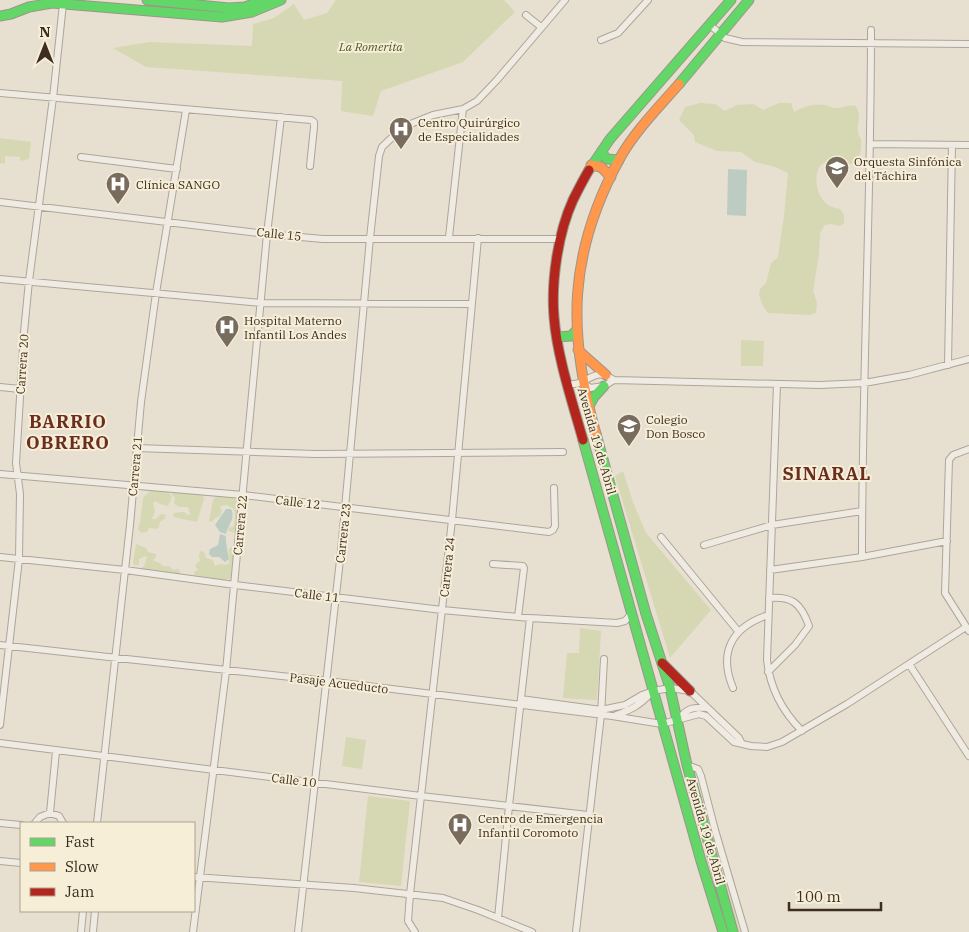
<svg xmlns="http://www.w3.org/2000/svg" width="969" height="932" viewBox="0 0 969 932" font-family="'IBM Plex Serif',serif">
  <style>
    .green { fill: #d6d7b3 }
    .water { fill: #bcccc2 }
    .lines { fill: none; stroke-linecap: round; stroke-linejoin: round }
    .street-casing { stroke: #ada599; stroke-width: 8 }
    .fast-casing { stroke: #9c958a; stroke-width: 11 }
    .slow-casing { stroke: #9c958a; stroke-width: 11 }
    .jam-casing { stroke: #9c958a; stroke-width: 11 }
    .street { stroke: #efebe3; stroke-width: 6 }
    .fast { stroke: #63d668; stroke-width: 9 }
    .slow { stroke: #ff974d; stroke-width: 9 }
    .jam { stroke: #b3261e; stroke-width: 9 }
    .labels { text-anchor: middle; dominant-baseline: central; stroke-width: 4; stroke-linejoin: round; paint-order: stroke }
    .park-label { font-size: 12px; font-style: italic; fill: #4d5a26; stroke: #f7eed8 }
    .poi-label { font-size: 12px; fill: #3d2e20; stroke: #f7eed8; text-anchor: start }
    .street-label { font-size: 12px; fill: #3d2e20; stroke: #f7eed8 }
    .district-label { font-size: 18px; font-weight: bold; letter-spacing: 1px; fill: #6b2e1e; stroke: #f7eed8 }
  </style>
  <rect width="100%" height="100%" fill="#e7e0d1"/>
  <path class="green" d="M336 0H504L515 12 463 62 381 91 373 116 341 111 342 81 146 67 113 48 150 42 252 46 253 24 274 18 294 4 304 20 327 13Z
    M700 103 715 104 725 111 737 105 754 104 763 110 779 103H791L794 112C803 107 814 103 825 105 829 106 832 108 836 108 844 109 845 104 856 106 862 119 857 120 858 132 858 135 860 137 861 139 862 145 861 154 858 159 850 169 842 162 833 161 813 159 814 186 821 197 826 205 830 207 840 209L844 215V223L840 226 831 224 825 225 820 233 819 254 813 291 817 303 816 313 810 315 768 313 763 306 759 295 760 289 766 283 771 263 778 257 784 216 788 173 775 167 755 162 741 152 717 151 695 142 694 135 679 120 685 107Z
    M0 138 31 142 29 159 20 161V157L5 156V164L0 163Z
    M741 340 764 341 763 366H741Z
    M623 471 633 502 646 533 711 610 670 658 615 476Z
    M150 491C158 491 169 489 172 497L168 506 160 504 155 501 153 503 155 512 152 519H156L161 514 166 515 165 518 160 522 159 527 157 529 149 528 147 532 141 533 138 529 140 523 143 498Z
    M173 491 203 495 204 499 197 522 173 517 174 513 184 512 188 515 190 514 188 507H179L174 503 175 498 172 494Z
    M216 496 232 497 238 500 235 533 228 531 229 528 234 526 235 515 234 509 227 505 220 506 222 511 220 516 215 518 212 522 209 521 213 500Z
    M136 544 146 548 148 552 156 554V557L153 560 154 561 160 563 163 566H169L173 570 179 569 180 573 178 576 140 569 144 566 147 557 145 556 139 559V565H134L133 563Z
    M233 546 234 549 232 576 230 579 223 580 194 575V572L198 570 195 566 197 563 200 561 199 556 200 551 204 552 206 558 213 560 215 566 220 564 226 565 229 563V549Z
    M580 628 601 631 597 700 563 698 567 653H579Z
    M346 737 366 740 362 769 342 766Z
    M368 796 410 801 401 886 359 882Z
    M703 800 739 928 741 932H737L701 801Z"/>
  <path class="water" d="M728 169 747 170 746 216 727 215Z
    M226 509H231C236 518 228 525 226 534L220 532 215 525Z
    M220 534 226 536C225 541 228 552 229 559L225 562 219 557H212L209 554 210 549 218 545Z"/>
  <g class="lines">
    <defs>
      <path id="street" d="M526 15 541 27
        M710 25 725 38 742 42 969 44
        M601 40 618 33 648 0
        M0 93 311 120 314 122V127L310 166
        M871 144 969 145
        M81 157 177 169
        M0 202 267 234 323 239H560
        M449 237 463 109
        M0 279 261 303 472 304
        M948 365 952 145
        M584 383 590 388 604 386 614 380 820 385 864 383 909 375 969 359
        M777 384 767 660C770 689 782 711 802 731
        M568 385C573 384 580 384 584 381 596 374 601 371 614 380
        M0 387 20 389
        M136 448 316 454 563 452
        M969 449 953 455 949 460 945 593 969 631
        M0 474 243 495 549 532 553 530 555 526 554 488
        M661 537 738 631
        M704 545 772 525 862 511
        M0 557 125 570 235 585 442 610 530 618 617 623 625 621 631 614
        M862 557C862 381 871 206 871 30
        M493 564 523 566 524 568 518 617
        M770 570 862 557 947 541
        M0 645 327 681 612 716 662 724 699 714 706 716 734 742 751 746 767 747 782 742 847 704 966 627
        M909 664 969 756
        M768 672 795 645 809 626C801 603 792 596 769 598
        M733 688C718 652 732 627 768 615
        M521 699 601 710 625 705 642 695 653 691 670 688 690 691 739 738 741 742
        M616 715C631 710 640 705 651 693
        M678 720C687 708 692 707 707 708
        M0 725 19 559 20 494 16 463 24 332 29 281 53 98 63 4
        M0 743 421 796 588 815
        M687 765 698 769 701 776 715 830 745 932
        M50 813 56 751
        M0 823 21 825
        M35 823 40 817 50 813 59 816 63 823
        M97 823 130 525 141 402 156 293 186 110
        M0 861 21 863
        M194 877 354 888 443 898 478 910 532 932
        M498 918 509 806 530 618
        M81 932 83 911
        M93 932 95 911
        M193 932 226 671 267 234 281 117
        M298 932 341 551 370 238 379 156 382 147 403 127 433 115 463 109 477 101 497 80 565 0
        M415 932 408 921 410 894 452 520 478 238
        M576 932 601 715 604 659"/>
      <path id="fast" d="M147 0 229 8 245 7 264 0
        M0 16 11 14 29 7 52 3 222 17 252 12 281 0
        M679 84 749 0
        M601 152 607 159 619 160
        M589 170 610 139 731 0
        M557 337 571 336 576 331
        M589 406 594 397 604 386
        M596 434 646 614 670 688 687 765 733 932
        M583 440 701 861 723 932"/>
      <path id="slow" d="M591 165 601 167 611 177
        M578 350 606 375
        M596 434C567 332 568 253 620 158 635 131 659 107 679 84"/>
      <path id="jam" d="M583 440C572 401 557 356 554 317 551 281 558 233 573 200 578 190 583 180 589 170
        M662 663 690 691"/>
    </defs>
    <use href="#street" class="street-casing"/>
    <use href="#fast" class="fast-casing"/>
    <use href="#slow" class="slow-casing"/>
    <use href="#jam" class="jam-casing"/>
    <use href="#street" class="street"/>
    <use href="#fast" class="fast"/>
    <use href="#slow" class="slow"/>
    <use href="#jam" class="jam"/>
  </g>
  <defs>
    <symbol id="hospital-pin" viewBox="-11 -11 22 30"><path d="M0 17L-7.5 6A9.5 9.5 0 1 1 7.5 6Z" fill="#786c5e" stroke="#f7eed8"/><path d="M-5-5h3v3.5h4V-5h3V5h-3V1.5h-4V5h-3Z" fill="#fff"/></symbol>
    <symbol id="university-pin" viewBox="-11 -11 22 30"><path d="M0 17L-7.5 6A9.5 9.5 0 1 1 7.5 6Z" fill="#786c5e" stroke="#f7eed8"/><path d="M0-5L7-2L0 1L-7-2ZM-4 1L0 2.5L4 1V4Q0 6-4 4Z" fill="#fff"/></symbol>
  </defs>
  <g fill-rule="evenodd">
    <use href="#hospital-pin" x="387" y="115" width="28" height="38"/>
    <use href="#university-pin" x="823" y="154" width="28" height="38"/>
    <use href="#hospital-pin" x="104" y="170" width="28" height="38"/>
    <use href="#hospital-pin" x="213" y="313" width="28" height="38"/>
    <use href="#university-pin" x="615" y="412" width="28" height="38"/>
    <use href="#hospital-pin" x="446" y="811" width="28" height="38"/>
  </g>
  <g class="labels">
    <g class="park-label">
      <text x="371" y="46">La Romerita</text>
    </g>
    <g class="poi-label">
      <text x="418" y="122">Centro Quirúrgico<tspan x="418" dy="14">de Especialidades</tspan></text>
      <text x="854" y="161">Orquesta Sinfónica<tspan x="854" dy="14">del Táchira</tspan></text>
      <text x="136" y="184">Clínica SANGO</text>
      <text x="244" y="320">Hospital Materno<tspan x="244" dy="14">Infantil Los Andes</tspan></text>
      <text x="646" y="419">Colegio<tspan x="646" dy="14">Don Bosco</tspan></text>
      <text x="478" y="818">Centro de Emergencia<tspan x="478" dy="14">Infantil Coromoto</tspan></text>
    </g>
    <g class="street-label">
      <text transform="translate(279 234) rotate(6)">Calle 15</text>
      <text transform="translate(22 364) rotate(-86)">Carrera 20</text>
      <text transform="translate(597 441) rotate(74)">Avenida 19 de Abril</text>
      <text transform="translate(135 466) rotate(-85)">Carrera 21</text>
      <text transform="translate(298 502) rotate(7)">Calle 12</text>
      <text transform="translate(240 525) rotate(-85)">Carrera 22</text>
      <text transform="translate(343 533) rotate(-84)">Carrera 23</text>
      <text transform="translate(447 567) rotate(-84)">Carrera 24</text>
      <text transform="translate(317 595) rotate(7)">Calle 11</text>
      <text transform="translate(339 683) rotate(7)">Pasaje Acueducto</text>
      <text transform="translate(294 780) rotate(7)">Calle 10</text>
      <text transform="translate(706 831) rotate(74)">Avenida 19 de Abril</text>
    </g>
    <g class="district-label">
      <text x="68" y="421">BARRIO<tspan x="68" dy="21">OBRERO</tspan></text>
      <text x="827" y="473">SINARAL</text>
    </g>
  </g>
  <rect x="20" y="822" width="175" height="90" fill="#f7eed8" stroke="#ada18e"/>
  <rect x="30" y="838" width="25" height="8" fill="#63d668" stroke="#ada18e"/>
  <text x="65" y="847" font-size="15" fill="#3d2e20">Fast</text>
  <rect x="30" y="863" width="25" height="8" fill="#ff974d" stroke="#ada18e"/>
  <text x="65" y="872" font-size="15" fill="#3d2e20">Slow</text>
  <rect x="30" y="888" width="25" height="8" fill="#b3261e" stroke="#ada18e"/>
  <text x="65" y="897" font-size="15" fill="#3d2e20">Jam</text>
  <g transform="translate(45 45)" stroke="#f7eed8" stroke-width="4" paint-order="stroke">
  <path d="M0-4L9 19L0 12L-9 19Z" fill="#3d2e20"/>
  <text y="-8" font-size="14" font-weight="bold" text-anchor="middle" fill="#3d2e20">N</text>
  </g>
  <path d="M789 902v8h92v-8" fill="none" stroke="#3d2e20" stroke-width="2.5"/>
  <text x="796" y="902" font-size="15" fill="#3d2e20" stroke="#f7eed8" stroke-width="4" paint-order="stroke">100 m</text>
</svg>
